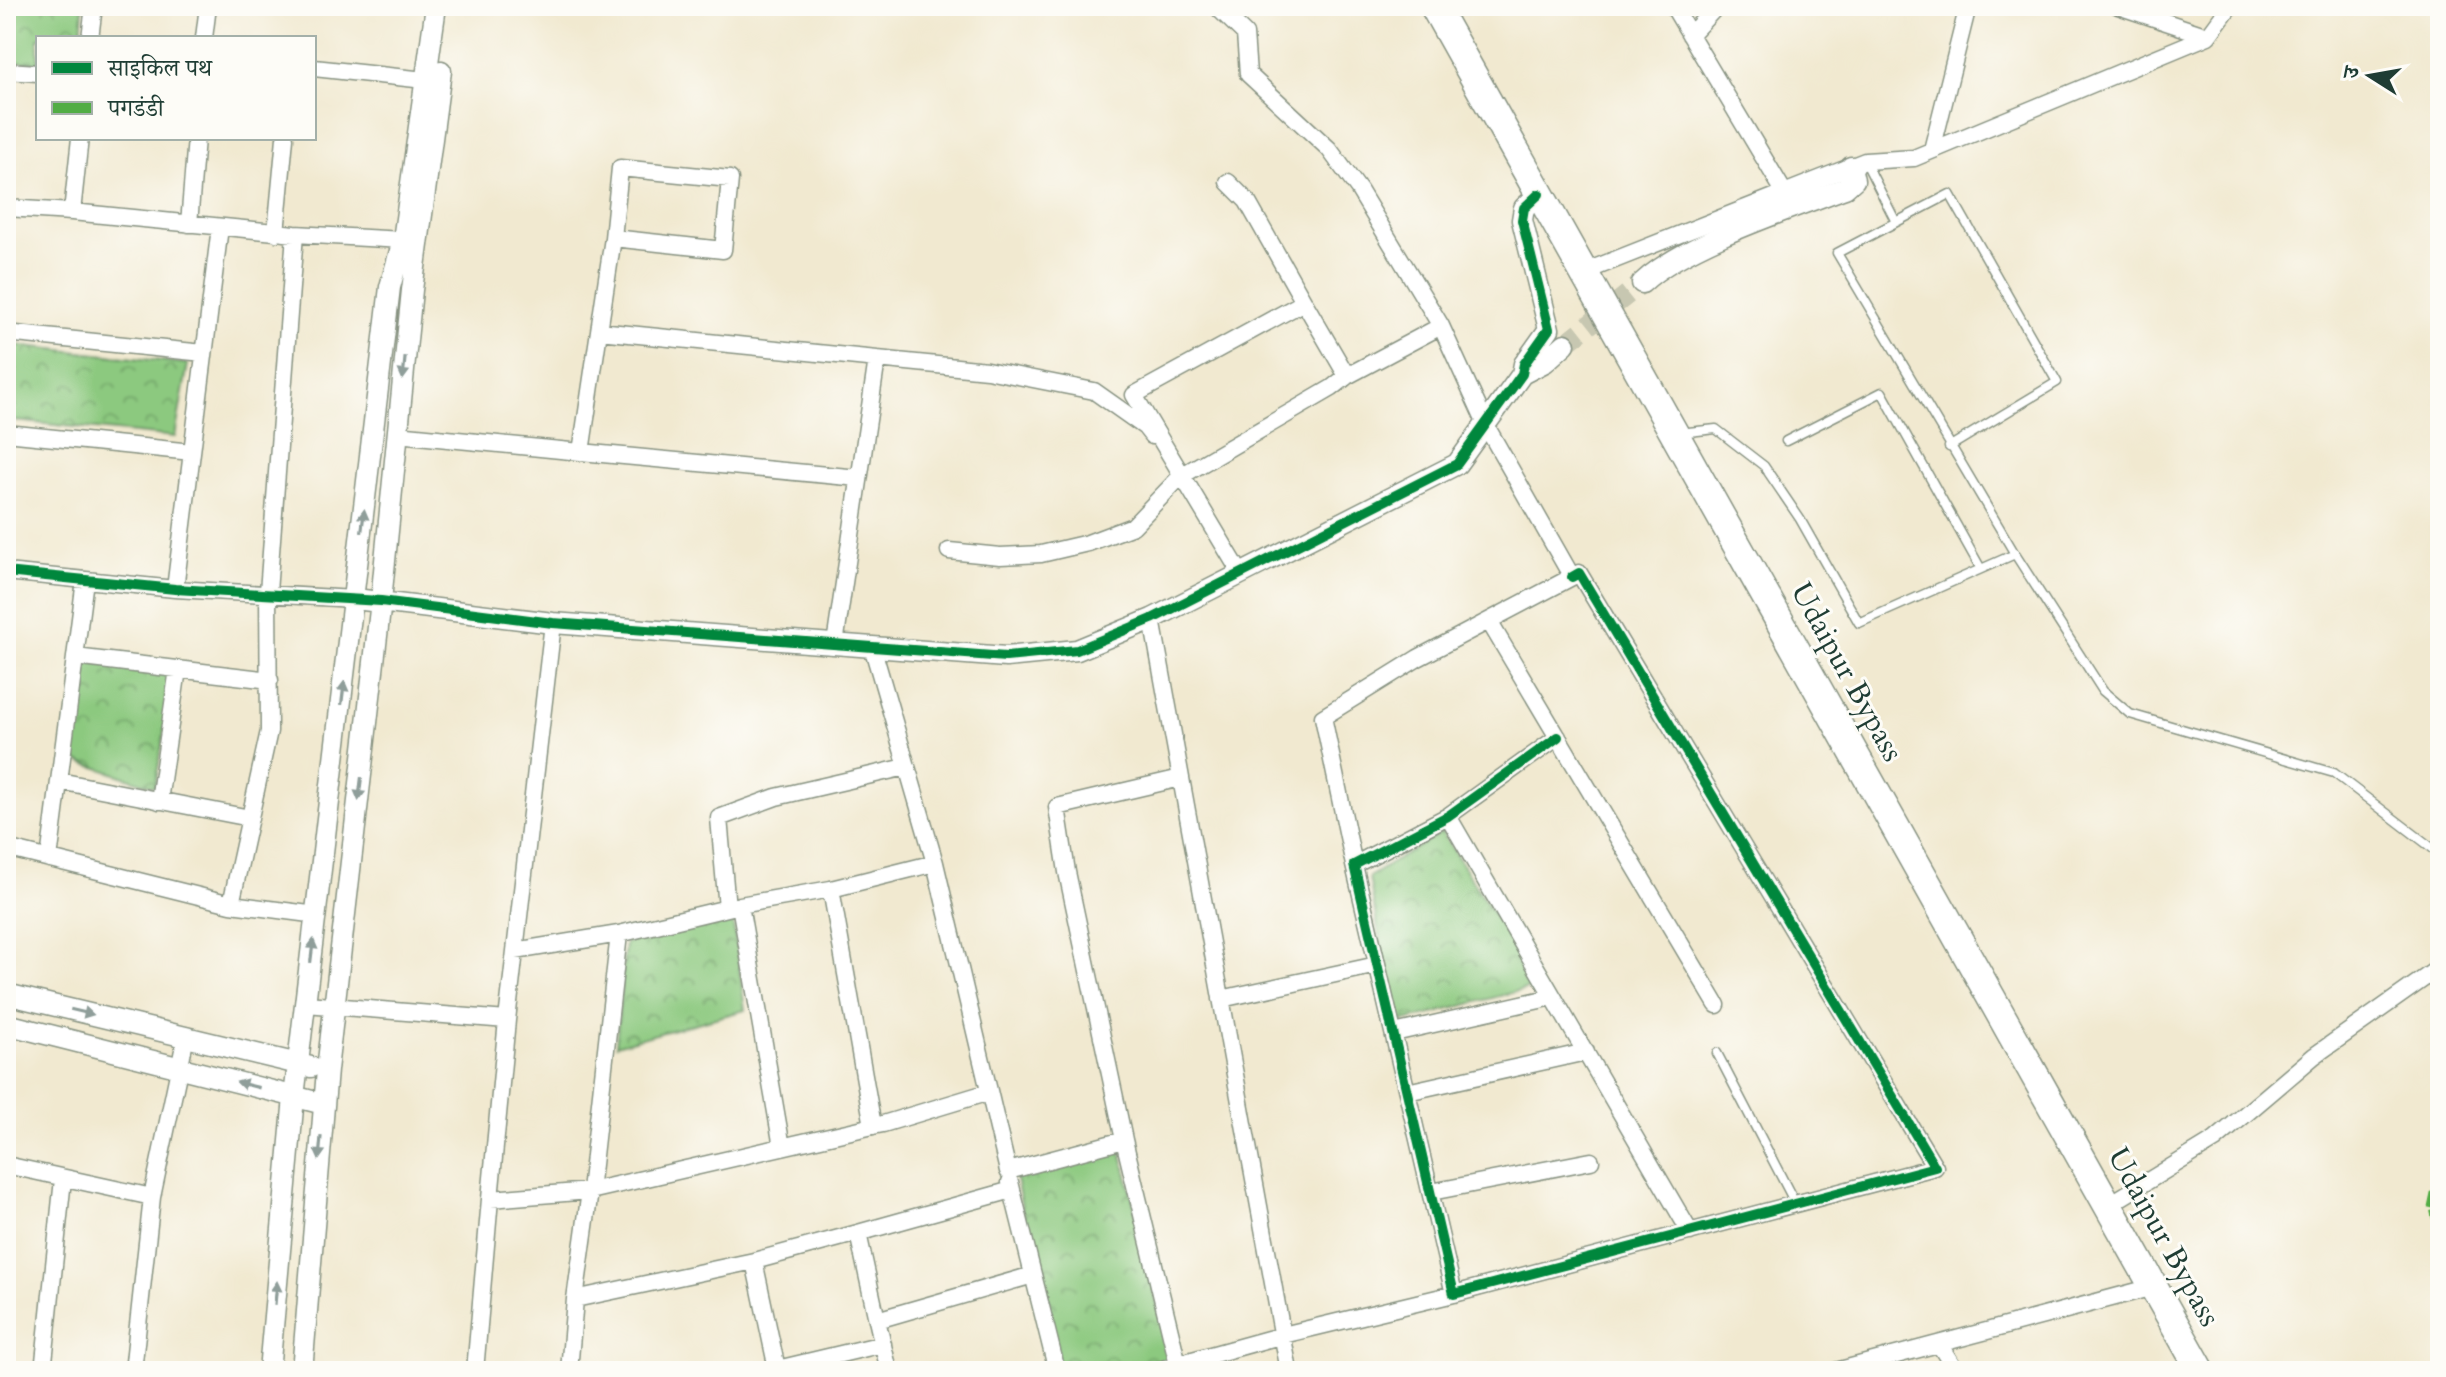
<svg xmlns="http://www.w3.org/2000/svg" width="2446" height="1377" viewBox="0 0 2446 1377" font-family="Cardo,'Noto Serif Devanagari',serif">
  <style>
    .park { fill: url(#park-crowns); stroke: #56835a; stroke-width: 2 }
    .lines { fill: none; stroke-linecap: round; stroke-linejoin: round }
    .tertiary-tunnel { stroke: #c7c7b1; stroke-width: 20; stroke-dasharray: 20 10; stroke-linecap: butt }
    .service-casing { stroke: #889382; stroke-width: 11 }
    .minor-casing { stroke: #889382; stroke-width: 19 }
    .tertiary-casing { stroke: #889382; stroke-width: 23 }
    .trunk-casing { stroke: #889382; stroke-width: 31 }
    .service { stroke: #fff; stroke-width: 8 }
    .minor { stroke: #fff; stroke-width: 16 }
    .tertiary { stroke: #fff; stroke-width: 20 }
    .trunk { stroke: #fff; stroke-width: 28 }
    .quiet { stroke: #52ad45; stroke-width: 8; stroke-dasharray: 16 8; stroke-linecap: butt }
    .cycleway-casing { stroke: #fdfcf7; stroke-width: 15 }
    .cycleway { stroke: #00873e; stroke-width: 10 }
    .oneway { fill: #8f9e9a }
    .labels { text-anchor: middle; dominant-baseline: central; stroke-width: 6; stroke-linejoin: round; paint-order: stroke }
    .street-label { font-size: 30px; fill: #1f3d34; stroke: #fdfcf7 }
  </style>
  <defs>
    <pattern id="park-crowns" width="20" height="18" patternUnits="userSpaceOnUse" patternTransform="scale(2)"><rect width="20" height="18" fill="#8cc97f"/><path d="M2 6a3 3 0 1 1 6 0M12 15a3 3 0 1 1 6 0" fill="none" stroke="#72a469"/></pattern>
  </defs>
  <rect width="100%" height="100%" fill="#fdfcf7"/>
  <filter id="ink" filterUnits="userSpaceOnUse"><feTurbulence type="fractalNoise" baseFrequency=".0125" numOctaves="2"/><feDisplacementMap in="SourceGraphic" scale="16" xChannelSelector="R" yChannelSelector="G"/><feConvolveMatrix kernelMatrix="1 2 1 2 8 2 1 2 1" color-interpolation-filters="sRGB"/></filter>
  <filter id="wash" filterUnits="userSpaceOnUse"><feTurbulence type="fractalNoise" baseFrequency=".006" numOctaves="4" result="noise"/><feDisplacementMap in="SourceGraphic" scale="32" xChannelSelector="R" yChannelSelector="G"/><feGaussianBlur stdDeviation="1.8" result="paint"/><feColorMatrix in="noise" values="0 0 0 0 0 0 0 0 0 0 0 0 0 0 0 0 0 1.4 0 .05"/><feComposite in="paint" operator="in"/></filter>
  <g filter="url(#wash)">
    <rect width="100%" height="100%" fill="#f1e9d0"/>
    <path class="park" d="M6 6H83L81 38H38V63L6 61Z
      M6 344 188 364 175 437 6 420Z
      M82 662 174 672 155 787 68 758Z
      M1442 832 1538 986 1394 1024 1369 877Z
      M732 916 745 1010 616 1045 625 943Z
      M1121 1150 1170 1358 1127 1371H1057L1014 1170Z"/>
  </g>
  <g filter="url(#ink)">
    <g class="lines">
      <path class="tertiary-tunnel" d="M1565 344 1642 283"/>
      <defs>
        <path id="service" d="M1865 161 1896 222
          M1679 433 1716 429 1764 466 1800 519 1859 623 2015 554 2103 691 2130 714 2334 773 2440 854
          M1786 441 1882 392 1981 569
          M1949 447 2057 382 1950 194 1837 253 2015 554
          M1717 1053 1795 1203"/>
        <path id="minor" d="M1216 6 1245 34 1248 74 1329 149 1359 190 1441 326 1347 376
          M1673 6 1784 192
          M2118 6 2208 36
          M1690 35 1717 6
          M90 38 94 6
          M204 38 208 6
          M314 68 425 80
          M6 71 38 73
          M1932 150 1968 6
          M1228 182 1247 201 1304 302
          M6 208 72 212 80 138
          M72 212 295 234 403 240
          M189 224 196 138
          M276 233 285 138
          M1584 272 1865 161 1914 158 2208 36 2230 6
          M599 331 613 238 723 250 730 179 620 168 613 238
          M6 333 204 353
          M6 433 192 452
          M397 434 581 452
          M859 478 581 452 599 331 877 359
          M949 551 1000 556 1041 554 1088 543 1133 526 1181 476 1332 388 1347 376 1304 302 1134 395 1241 574
          M6 572 175 589 355 599
          M175 589 220 227
          M1152 619 1289 1371
          M553 623 515 951 619 934
          M1490 623 1717 1005
          M835 644 877 359 987 370 1094 391 1145 427 1152 436
          M872 646 935 863 1008 1171 1124 1140 1067 872 1057 807 1181 778
          M75 657 270 680
          M1558 737 1448 816 1354 865 1454 1294 1935 1167 1579 573 1572 577
          M59 781 250 818
          M159 801 178 669
          M1448 816 1690 1232
          M6 848 231 904 269 731 268 592 295 234
          M49 859 85 580
          M1354 865 1323 717 1418 658 1572 577 1489 431 1441 326
          M231 904 317 915
          M740 905 831 889
          M727 908 719 818 776 797 906 767
          M1221 999 1377 965
          M306 1004 507 1020 515 951
          M507 1020 490 1199 590 1191 575 1299
          M1394 1033 1553 997
          M1407 1092 1586 1052
          M873 1126 831 889 935 863
          M1124 1140 1178 1364 1157 1371
          M782 1147 740 905 619 934 590 1191 873 1126 883 1124 989 1092
          M6 1165 152 1197
          M1010 1182 1057 1371
          M1012 1190 858 1233 877 1320 1033 1275
          M1431 1192 1591 1161
          M2107 1206 2215 1140 2314 1056 2440 967
          M754 1261 858 1233
          M877 1320 889 1371
          M1939 1344 1956 1371
          M1178 1364 1283 1335 1454 1294
          M43 1371 63 1179
          M133 1371 152 1197 186 1036
          M475 1371 490 1199
          M569 1371 575 1299 754 1261 777 1369
          M769 1371 883 1344
          M1836 1371 2153 1287"/>
        <path id="tertiary" d="M1642 283C1683 244 1789 209 1845 188L1854 180 1851 167
          M1522 374 1545 362 1565 344
          M355 599 553 623 1006 657 1077 650 1152 619 1457 464 1522 374 1524 364 1549 329 1522 220 1524 208 1539 194
          M6 994 311 1067
          M6 1024 324 1104
          M269 1371 294 1097 390 287 403 240 436 6
          M302 1371 327 1070 381 601 412 290 441 71"/>
        <path id="trunk" d="M1434 6 2201 1371"/>
      </defs>
      <use href="#service" class="service-casing"/>
      <use href="#minor" class="minor-casing"/>
      <use href="#tertiary" class="tertiary-casing"/>
      <use href="#trunk" class="trunk-casing"/>
      <use href="#service" class="service"/>
      <use href="#minor" class="minor"/>
      <use href="#tertiary" class="tertiary"/>
      <use href="#trunk" class="trunk"/>
      <path class="quiet" d="M2440 1169 2430 1215 2440 1213"/>
      <defs>
        <path id="cycleway" d="M6 572 175 589 381 601 553 623 1006 657 1077 650 1152 619 1457 464 1522 374 1524 364 1549 329 1522 220 1524 208 1539 194
          M1558 737 1448 816 1354 865 1454 1294 1935 1167 1579 573 1572 577"/>
      </defs>
      <use href="#cycleway" class="cycleway-casing"/>
      <use href="#cycleway" class="cycleway"/>
    </g>
    <defs><path id="oneway-solid" d="M-6-.8H1V-3.2L6.5 0L1 3.2V.8H-6Z" transform="scale(2)"/></defs>
    <g class="oneway">
      <use href="#oneway-solid" transform="translate(404 368) rotate(96)"/>
      <use href="#oneway-solid" transform="translate(363 521) rotate(-83)"/>
      <use href="#oneway-solid" transform="translate(343 693) rotate(-83)"/>
      <use href="#oneway-solid" transform="translate(360 789) rotate(97)"/>
      <use href="#oneway-solid" transform="translate(312 951) rotate(-83)"/>
      <use href="#oneway-solid" transform="translate(82 1012) rotate(13)"/>
      <use href="#oneway-solid" transform="translate(248 1085) rotate(-166)"/>
      <use href="#oneway-solid" transform="translate(320 1148) rotate(95)"/>
      <use href="#oneway-solid" transform="translate(276 1293) rotate(-85)"/>
    </g>
  </g>
  <g class="labels">
    <g class="street-label">
      <text transform="translate(1847 672) rotate(61)">Udaipur Bypass</text>
      <text transform="translate(2164 1237) rotate(61)">Udaipur Bypass</text>
    </g>
  </g>
  <rect width="2446" height="1377" fill="none" stroke="#fdfcf7" stroke-width="32"/>
  <rect x="36" y="36" width="280" height="104" fill="#fdfcf7" stroke="#a4b0a9" stroke-width="2"/>
  <rect x="52" y="62" width="40" height="12" fill="#00873e" stroke="#a4b0a9" stroke-width="2"/>
  <text x="108" y="76" font-size="24" fill="#1f3d34">साइकिल पथ</text>
  <rect x="52" y="102" width="40" height="12" fill="#52ad45" stroke="#a4b0a9" stroke-width="2"/>
  <text x="108" y="116" font-size="24" fill="#1f3d34">पगडंडी</text>
  <g transform="translate(2370 76) rotate(281)" stroke="#fdfcf7" stroke-width="6" paint-order="stroke">
  <path d="M0-6L14 30L0 20L-14 30Z" fill="#1f3d34"/>
  <text y="-12" font-size="22" font-weight="bold" text-anchor="middle" fill="#1f3d34">उ</text>
  </g>
</svg>
